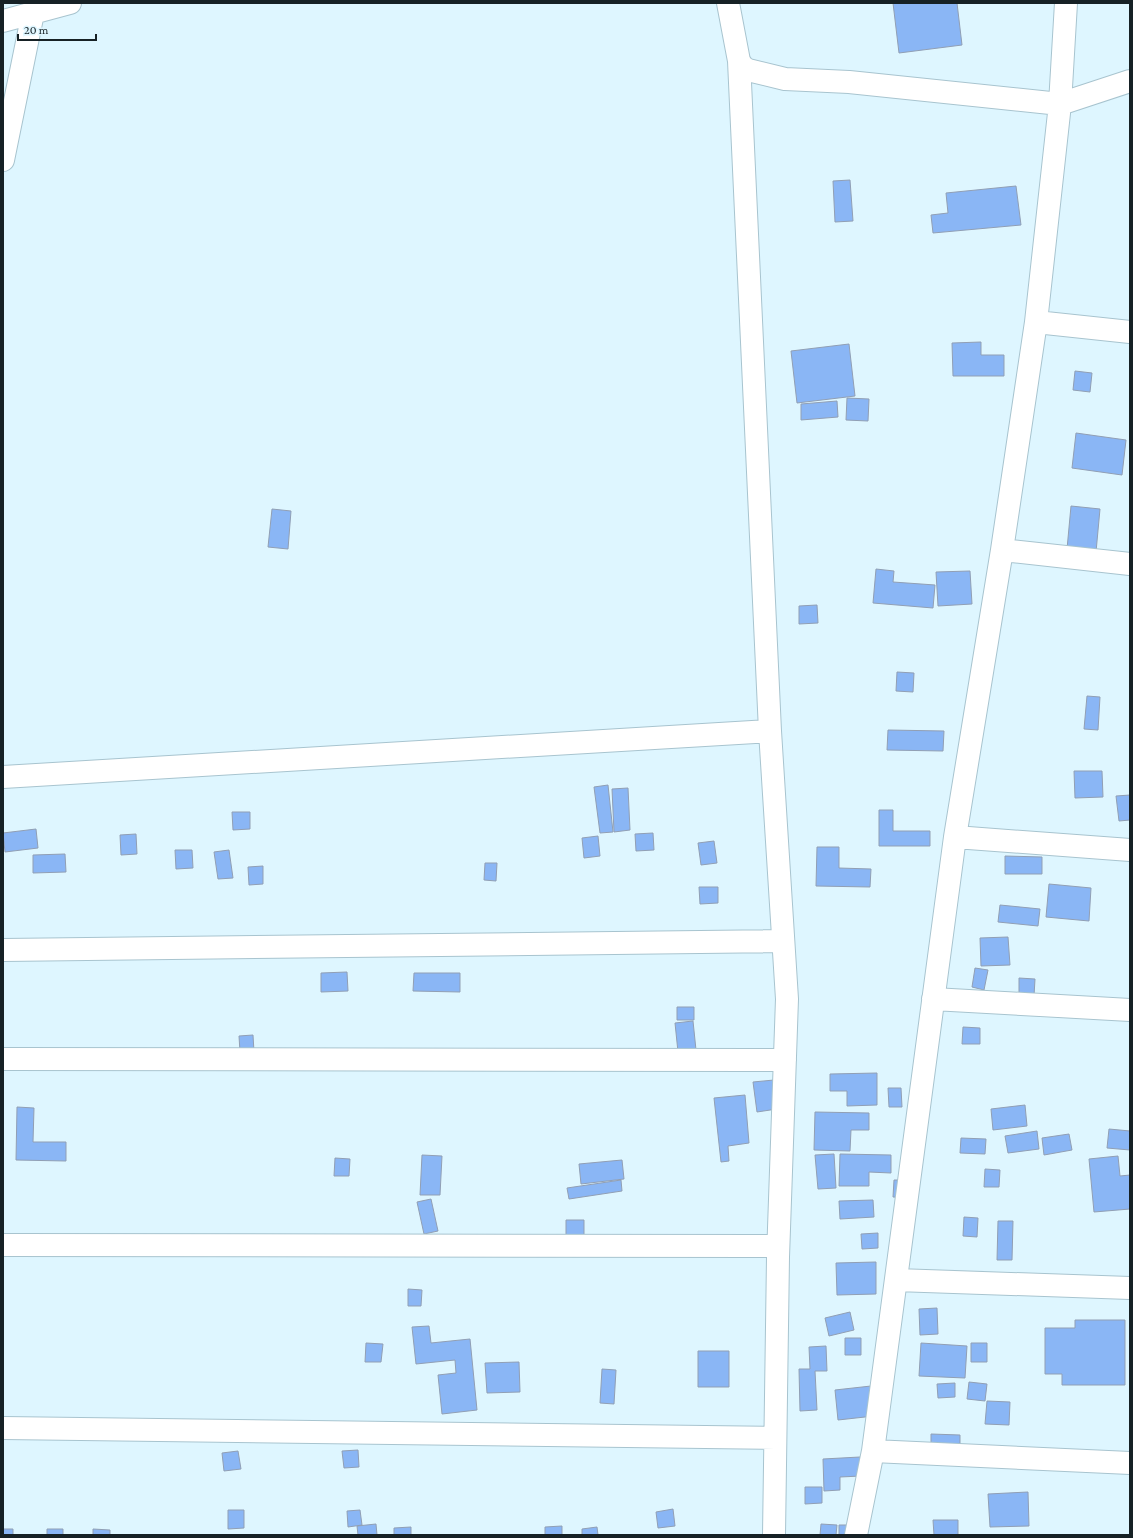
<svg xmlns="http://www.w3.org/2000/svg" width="1133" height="1538" viewBox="0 0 1133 1538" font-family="'Crimson Pro',serif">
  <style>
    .building { fill: #8ab6f5; stroke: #919fb4 }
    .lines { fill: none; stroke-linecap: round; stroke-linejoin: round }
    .minor-casing { stroke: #a8c4cf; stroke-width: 24 }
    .minor { stroke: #fff; stroke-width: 22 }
  </style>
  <rect width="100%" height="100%" fill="#def6ff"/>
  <path class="building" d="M893 3H957L962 45 899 53Z
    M850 180 853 221 835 222 833 181Z
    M1016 186 1021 225 933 233 931 215 948 213 946 193Z
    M981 342V355H1004V376H953L952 343Z
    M849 344 855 396 797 403 791 351Z
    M1075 371 1092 373 1090 392 1073 390Z
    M847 398 869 399 868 421 846 420Z
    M837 401 838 417 801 420V404Z
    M1076 433 1126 440 1122 475 1072 468Z
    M1071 506 1100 509 1096 552 1067 549Z
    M272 509 291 511 288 549 268 547Z
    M876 569 894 571 893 582 935 585 933 608 873 603Z
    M970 571 972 604 938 606 936 572Z
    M817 605 818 623 799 624V606Z
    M897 672 914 673 913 692 896 691Z
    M1087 696 1100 697 1098 730 1084 729Z
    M888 730 944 731 943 751 887 750Z
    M1074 771H1102L1103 797 1075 798Z
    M608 785 613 832 600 833 594 787Z
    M628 788 630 830 614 832 612 789Z
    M1130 795V820L1119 821 1116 796Z
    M879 810H893V831H930V846H879Z
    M232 812H250V829L233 830Z
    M36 829 38 848 5 852 3 833Z
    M653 833 654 850 636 851 635 834Z
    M136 834 137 854 121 855 120 835Z
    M598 836 600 856 584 858 582 838Z
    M714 841 717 863 701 865 698 843Z
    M817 847H839V868L871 869 870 887 816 886Z
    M175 850H192L193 868 176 869Z
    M229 850 233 878 218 879 214 852Z
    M65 854 66 872 33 873V855Z
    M1005 856 1042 857V874H1005Z
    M485 863H497L496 881 484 880Z
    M263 866V884L249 885 248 867Z
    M1049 884 1091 888 1089 921 1046 917Z
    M699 887H718V903L700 904Z
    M1000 905 1040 909 1038 926 998 922Z
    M1008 937 1010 965 981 966 980 938Z
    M975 968 988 970 984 990 972 987Z
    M347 972 348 991 321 992V973Z
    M414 973H460V992L413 991Z
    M1019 978 1035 979 1034 996 1019 995Z
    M677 1007H694V1020H677Z
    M693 1021 696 1050 678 1052 675 1023Z
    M963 1027 980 1028V1044H962Z
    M253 1035 254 1052H240L239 1036Z
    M877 1073V1105L847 1106V1091H830V1074Z
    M774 1080 777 1109 757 1112 753 1082Z
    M888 1088H901L902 1107H889Z
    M745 1095 749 1143 728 1146 729 1161 721 1162 714 1098Z
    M1025 1105 1027 1126 993 1130 991 1109Z
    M17 1107 34 1108 33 1142H66V1161L16 1160Z
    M815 1112 869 1113V1130H851L850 1151 814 1150Z
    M1109 1129 1130 1131V1150L1107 1148Z
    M1037 1131 1039 1149 1008 1153 1005 1136Z
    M1069 1134 1072 1150 1044 1155 1042 1138Z
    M961 1138 986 1139 985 1154 960 1153Z
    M834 1154 836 1188 818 1189 815 1155Z
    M840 1154 891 1155V1173L869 1172V1186H839Z
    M422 1155 442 1156 440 1195H420Z
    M1118 1156 1120 1176 1130 1175V1209L1094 1212 1089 1159Z
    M335 1158 350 1159 349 1176H334Z
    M622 1160 624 1179 581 1184 579 1164Z
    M985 1169 1000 1170 999 1187H984Z
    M621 1180 622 1191 569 1199 567 1188Z
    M894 1180H913L912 1198 893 1197Z
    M431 1199 438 1231 424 1234 417 1202Z
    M873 1200 874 1217 840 1219 839 1201Z
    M964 1217 978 1218 977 1237 963 1236Z
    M566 1220H584V1236L566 1237Z
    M998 1221H1013L1012 1260H997Z
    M878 1233V1248L862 1249 861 1234Z
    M876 1262V1294L837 1295 836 1263Z
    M408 1289 422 1290 421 1306H408Z
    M937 1308 938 1334 920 1335 919 1309Z
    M850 1312 854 1330 829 1336 825 1318Z
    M1075 1320H1125V1385H1062V1374H1045V1328H1075Z
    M429 1326 431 1343 470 1339 477 1410 442 1414 438 1375 456 1373 455 1360 416 1364 412 1327Z
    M845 1338H861V1355H845Z
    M366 1343 383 1344 381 1362H365Z
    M921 1343 967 1346 965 1378 919 1376Z
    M971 1343H987V1362H971Z
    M826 1346 827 1371H815L817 1410 800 1411 799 1369H810L809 1347Z
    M698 1351H729V1387H698Z
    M519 1362 520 1392 487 1393 485 1363Z
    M602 1369 616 1370 614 1404 600 1403Z
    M969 1382 987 1384 985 1401 967 1399Z
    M955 1383V1397L938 1398 937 1384Z
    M871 1386 874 1416 838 1420 835 1390Z
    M987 1401 1010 1402 1009 1425 985 1424Z
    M931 1434 960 1435V1450H931Z
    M358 1450 359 1467 344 1468 342 1451Z
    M238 1451 241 1469 224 1471 222 1453Z
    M860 1457 861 1476 840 1477V1490L824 1491 823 1459Z
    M805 1487H822V1503L805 1504Z
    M1028 1492 1029 1526 990 1527 988 1494Z
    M673 1509 675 1526 658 1528 656 1512Z
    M228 1510H244V1528L228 1529Z
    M360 1510 362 1525 348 1527 347 1511Z
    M933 1520H958V1535H930H934Z
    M376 1524 377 1535H358L357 1526Z
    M821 1524 837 1525 836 1535H820Z
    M839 1525H858V1535H839Z
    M562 1526V1535H545V1527Z
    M411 1527V1535H394V1528Z
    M597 1527 598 1535H582V1529Z
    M3 1529H13V1535H3Z
    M47 1529H63V1535H47Z
    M93 1529 110 1530V1535H93Z"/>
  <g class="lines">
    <defs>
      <path id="minor" d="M728 3 739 61 743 67 748 70 785 79 849 82 1060 104 1130 81
        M3 21 70 3
        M739 61 770 731 787 999 778 1257 774 1535
        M3 160 35 3
        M1036 322 1130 332
        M1002 550 1130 564
        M3 777 770 731
        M955 837 1130 850
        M3 950 783 941
        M933 999 1130 1010
        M3 1059 785 1060
        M3 1245 778 1246
        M896 1280 1130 1288
        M3 1428 775 1438
        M873 1451 1130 1463
        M856 1535 873 1451 955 837 1002 550 1036 322 1060 104 1066 3"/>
    </defs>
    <use href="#minor" class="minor-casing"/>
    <use href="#minor" class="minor"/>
  </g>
  <rect width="1133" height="1538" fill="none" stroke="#162125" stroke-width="8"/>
  <path d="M18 34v6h78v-6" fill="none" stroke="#162125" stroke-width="2"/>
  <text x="24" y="34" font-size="12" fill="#162125" stroke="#def6ff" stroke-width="3" paint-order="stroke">20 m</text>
</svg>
